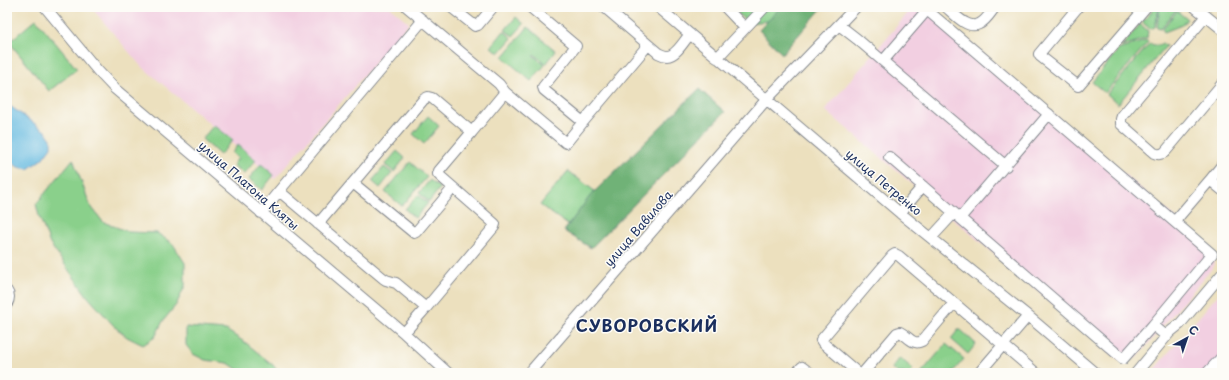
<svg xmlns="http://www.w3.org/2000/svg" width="1229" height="380" viewBox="0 0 1229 380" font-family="'Playpen Sans',sans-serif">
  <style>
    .built { fill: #f2cfe1 }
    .green { fill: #8ad08b; stroke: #528074 }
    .forest { fill: #6fb277; stroke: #45706a }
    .water { fill: #64b9e0; stroke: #40749f }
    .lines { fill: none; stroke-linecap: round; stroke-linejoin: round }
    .minor-casing { stroke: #84888e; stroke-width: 12 }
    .minor { stroke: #fff; stroke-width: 10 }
    .labels { text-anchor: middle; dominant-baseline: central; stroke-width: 3; stroke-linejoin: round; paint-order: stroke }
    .street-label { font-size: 12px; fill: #1b2f5e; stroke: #fdfcf7 }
    .district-label { font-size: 16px; font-weight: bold; letter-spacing: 1px; fill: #1b2f5e; stroke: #fdfcf7 }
  </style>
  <rect width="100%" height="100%" fill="#fdfcf7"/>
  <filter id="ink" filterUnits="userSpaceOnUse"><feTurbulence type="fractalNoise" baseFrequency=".025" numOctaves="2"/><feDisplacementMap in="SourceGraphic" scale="8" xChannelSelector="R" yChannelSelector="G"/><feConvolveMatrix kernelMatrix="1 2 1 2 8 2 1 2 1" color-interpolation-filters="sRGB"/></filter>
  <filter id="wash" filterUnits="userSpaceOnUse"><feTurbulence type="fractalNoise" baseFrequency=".012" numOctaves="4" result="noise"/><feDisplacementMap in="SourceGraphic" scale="16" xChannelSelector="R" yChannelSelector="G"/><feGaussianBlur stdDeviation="0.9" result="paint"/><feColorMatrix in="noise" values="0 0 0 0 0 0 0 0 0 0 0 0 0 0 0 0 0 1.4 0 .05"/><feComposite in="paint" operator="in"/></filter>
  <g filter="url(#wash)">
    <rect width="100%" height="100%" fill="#ece0be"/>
    <path class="built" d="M91 7H390L409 23 275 179 140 65Z
      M913 7H928L1211 248 1214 266 1136 358 1118 359 825 110Z
      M1222 290V373H1151Z"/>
    <path class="green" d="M731 7H781L768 21 748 23Z
      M1156 7H1159L1155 27 1150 29 1142 22Z
      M1160 7H1172L1176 10 1161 28 1157 27Z
      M1177 11 1187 19 1182 25 1164 32 1162 29Z
      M516 17 524 24 513 36 505 30Z
      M36 19 77 69 49 91 9 42Z
      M1140 24 1148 31 1147 38 1121 47Z
      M528 27 556 51 546 64 534 54 533 55 545 65 531 81 503 57Z
      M504 31 512 38 499 53 491 47Z
      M1147 40 1148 42 1105 93 1092 82 1118 50Z
      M1150 43C1154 46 1158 46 1162 43L1166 46 1118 104 1107 94Z
      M428 116 439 126 424 144 413 134Z
      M214 125 233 140 220 155 202 139Z
      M238 145 256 160 244 174 233 165 238 158 232 153Z
      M397 151 405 158 394 172 385 165Z
      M73 159 90 205 103 222 129 232 157 233 173 244 185 263V286L176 305 163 321 155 337 143 345 127 337 115 327 88 297 50 244 39 216 36 204Z
      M410 162 427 177 402 206 385 192Z
      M261 164 274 175 262 190 249 179Z
      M384 167 392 173 380 188 372 181Z
      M568 171 596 192 568 225 540 205Z
      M430 180 440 188 429 202 419 193Z
      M418 195 428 203 415 218 405 209Z
      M186 327 226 330 246 343 273 365 279 373H243L228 363 205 360 193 354 186 345Z
      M958 330H961L976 344 968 354 951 339Z
      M946 344 964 359 952 373H921Z
      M900 358 913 369 910 373H898L892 368Z"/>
    <path class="forest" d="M781 7H823L782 54 759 30Z
      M699 89 725 112 591 248 564 231 590 196Z"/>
    <path class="water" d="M7 104 45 131 51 139V147L42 159 28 169 18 167 7 159Z"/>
  </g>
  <g filter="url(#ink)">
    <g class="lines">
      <defs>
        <path id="minor" d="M45 7 98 71 115 89 404 333 448 373
          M407 7 499 84 505 92 566 143 583 122
          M451 7 475 26 478 25 493 7
          M530 7 576 46 543 87 544 90 583 122 648 45
          M604 7 658 53C660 54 664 56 667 56 676 56 684 41 690 34
          M658 7 900 213 1028 316 1095 373
          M725 7 745 28
          M946 7C954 14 968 30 979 24 986 21 991 12 995 7
          M1078 7 1039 54 1040 56 1078 86 1146 7
          M1195 7 1222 29
          M1206 16 1122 116 1121 119V124L1154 153C1158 155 1161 155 1165 152L1222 84
          M839 25 857 39 1006 166
          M717 58 765 7
          M883 61 927 10 1212 254 1153 325 1166 336
          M1049 114 960 218 1123 359 1153 325
          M472 132 505 92
          M889 157 960 218
          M1222 165 1210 180 1222 190
          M353 183 414 233 416 232 453 188
          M261 213 279 191
          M900 213 923 186
          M1175 221 1210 180
          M318 224 424 99 428 97 432 98 472 132 439 171 438 174 440 176 495 224 494 227 426 308
          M931 238 954 213
          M7 291C10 295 9 300 7 304
          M404 333 426 308 396 283 386 280 383 278 279 191 423 20
          M529 373 766 100 856 7
          M796 373 802 367 810 373
          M858 373 823 343 821 340 892 256 895 254 899 256 1036 373
          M863 373 897 333 900 332C908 336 913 346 922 341L954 303
          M979 373 1028 316
          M1136 373 1170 332 1180 324 1222 274
          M1207 373 1222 357"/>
      </defs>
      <use href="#minor" class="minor-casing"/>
      <use href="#minor" class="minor"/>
    </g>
  </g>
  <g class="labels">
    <g class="street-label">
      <text transform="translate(884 182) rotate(40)">улица Петренко</text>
      <text transform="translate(249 185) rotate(41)">улица Платона Кляты</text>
      <text transform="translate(638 228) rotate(-49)">улица Вавилова</text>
    </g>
    <g class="district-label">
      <text x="647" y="325">СУВОРОВСКИЙ</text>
    </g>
  </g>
  <rect width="1229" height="380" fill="none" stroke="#fdfcf7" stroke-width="24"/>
  <g transform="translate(1187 338) rotate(40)" stroke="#fdfcf7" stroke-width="3" paint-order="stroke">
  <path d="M0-3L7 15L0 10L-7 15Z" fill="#1b2f5e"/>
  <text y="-6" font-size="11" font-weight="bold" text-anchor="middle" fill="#1b2f5e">С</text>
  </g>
</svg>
